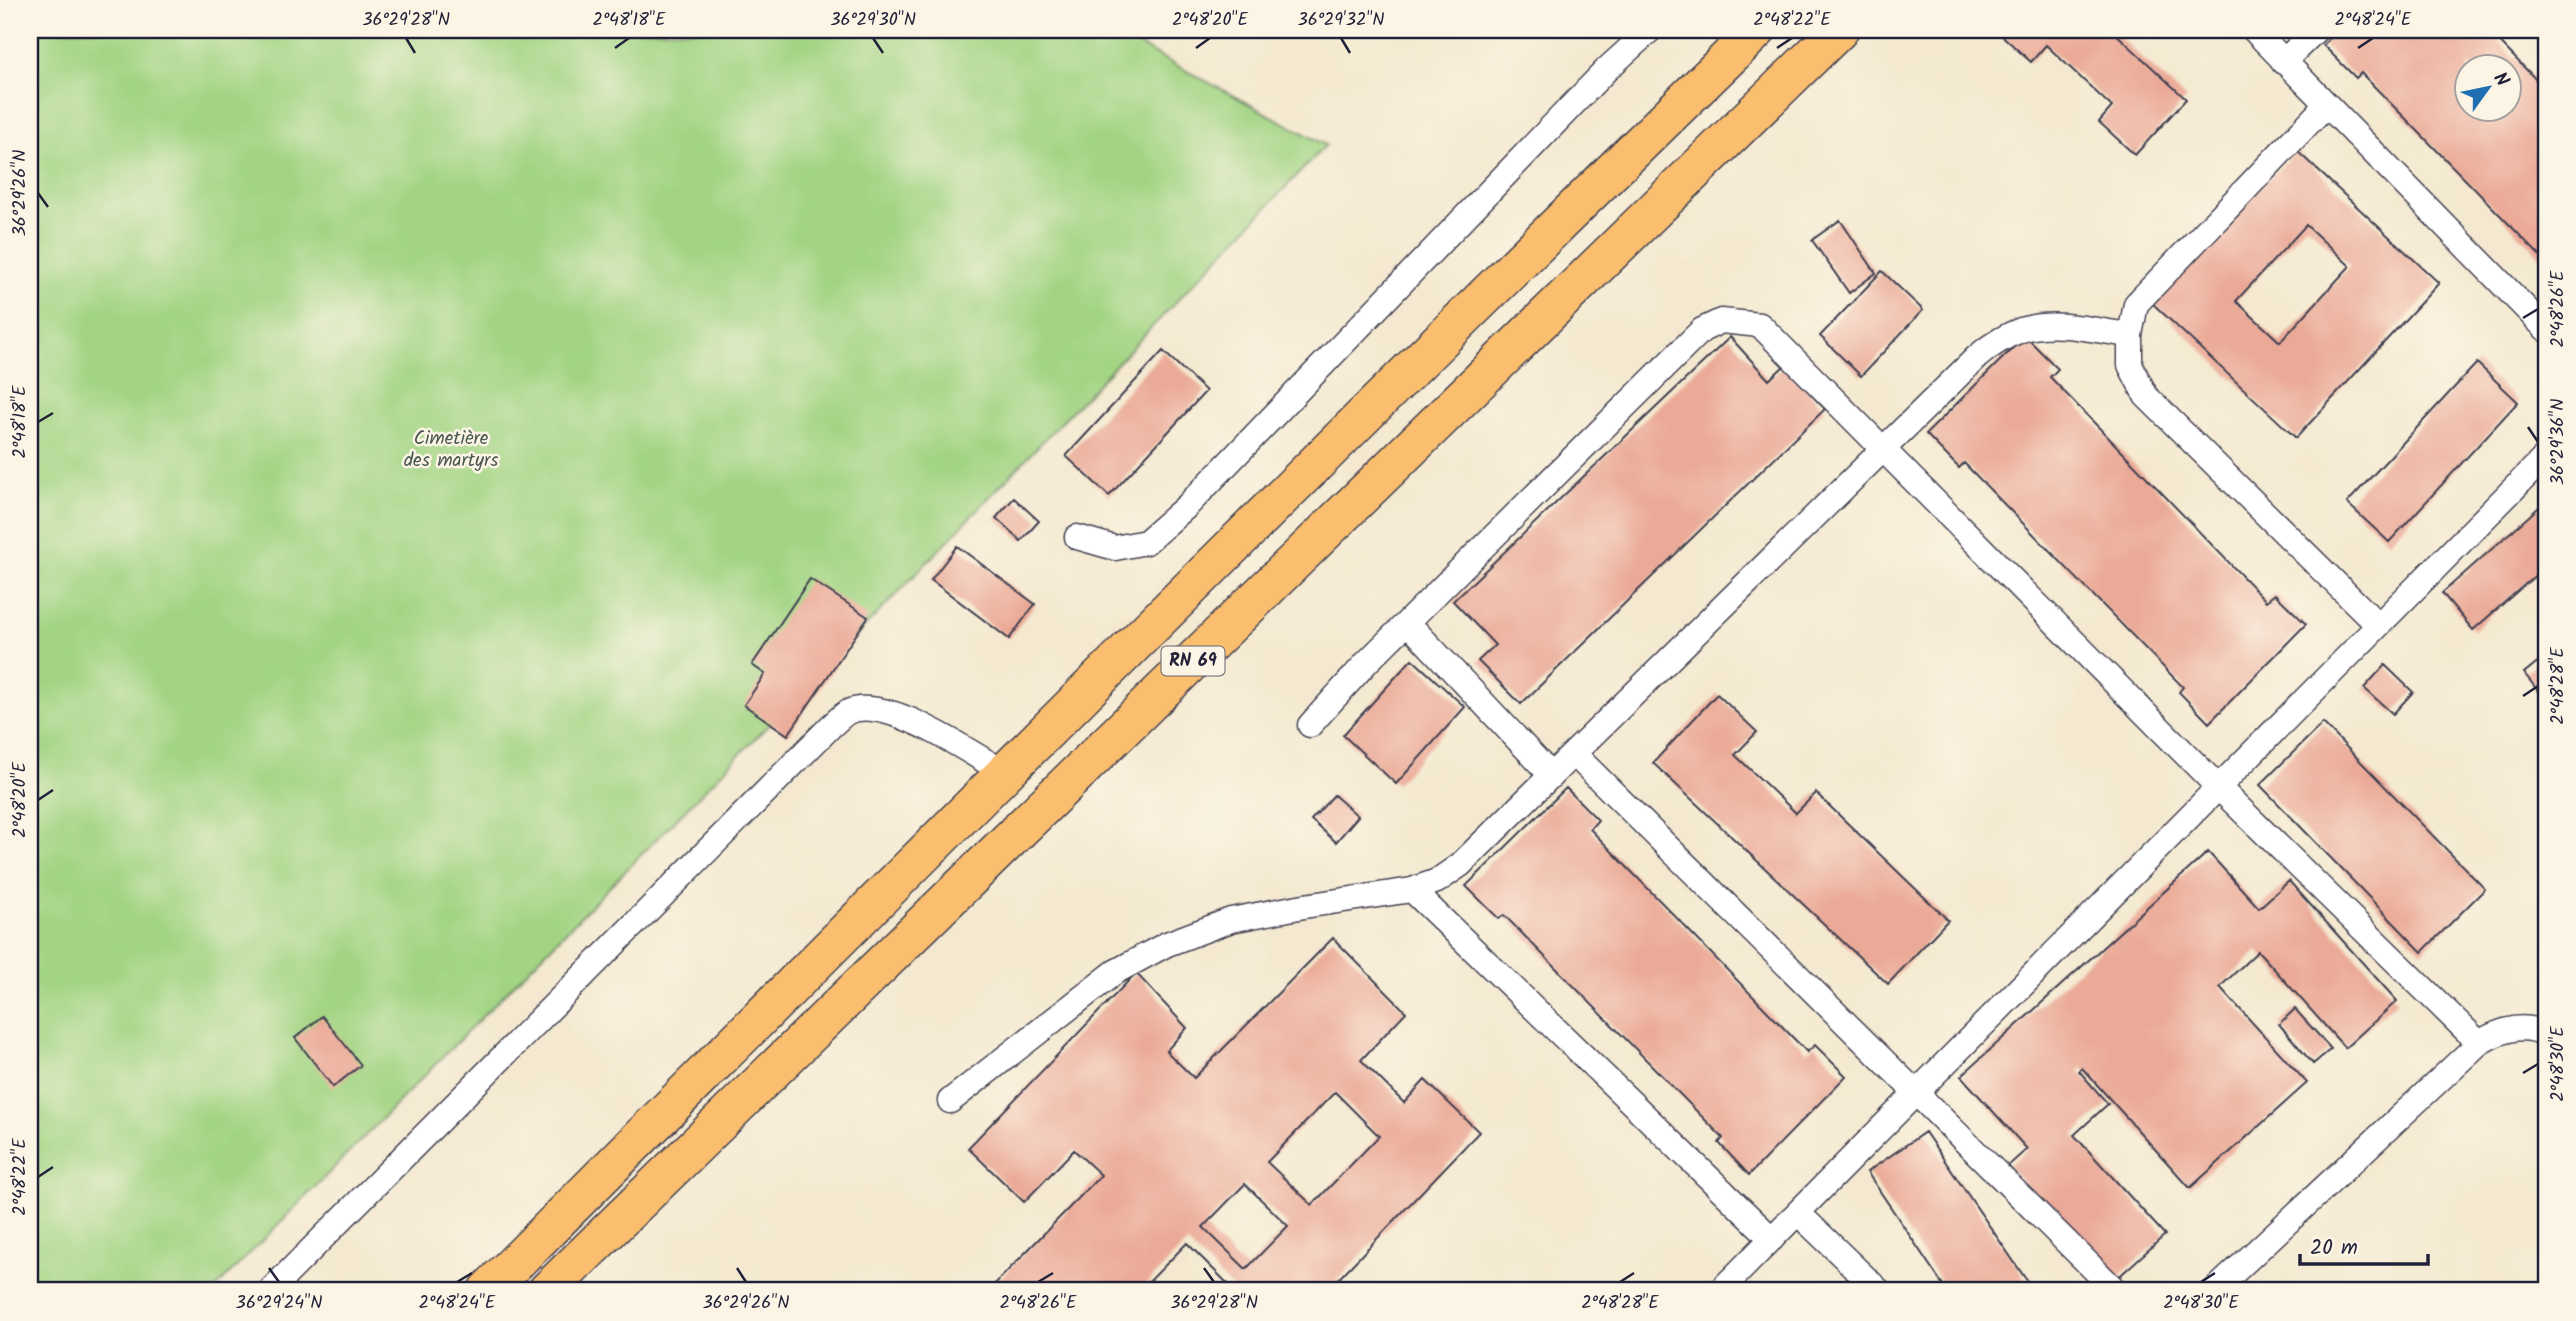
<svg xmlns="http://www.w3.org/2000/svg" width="2576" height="1321" viewBox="0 0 2576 1321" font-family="Kalam,sans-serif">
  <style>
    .green { fill: #a2d483; stroke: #627b5f; stroke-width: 2 }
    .building { fill: #ebaa98; fill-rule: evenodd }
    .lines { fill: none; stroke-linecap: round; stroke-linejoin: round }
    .lane-casing { stroke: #424051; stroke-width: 27 }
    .highway-casing { stroke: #424051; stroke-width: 41 }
    .lane { stroke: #fff; stroke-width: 24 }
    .highway { stroke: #fabe6e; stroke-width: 38 }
    .ticks { fill: none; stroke: #22223b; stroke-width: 2.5 }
    .labels { text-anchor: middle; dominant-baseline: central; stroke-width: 5; stroke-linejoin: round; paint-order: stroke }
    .shield { fill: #fcf5e5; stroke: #63616e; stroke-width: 2 }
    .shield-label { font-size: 18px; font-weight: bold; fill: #22223b }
    .park-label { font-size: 19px; fill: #485751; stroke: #fcf5e5 }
    .neatline { fill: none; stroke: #22223b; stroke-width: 2.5 }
    .ticks-label { font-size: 18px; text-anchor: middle; fill: #22223b }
  </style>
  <rect width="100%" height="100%" fill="#fcf5e5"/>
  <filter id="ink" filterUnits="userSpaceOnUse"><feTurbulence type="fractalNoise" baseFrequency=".0143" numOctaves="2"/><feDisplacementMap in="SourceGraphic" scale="14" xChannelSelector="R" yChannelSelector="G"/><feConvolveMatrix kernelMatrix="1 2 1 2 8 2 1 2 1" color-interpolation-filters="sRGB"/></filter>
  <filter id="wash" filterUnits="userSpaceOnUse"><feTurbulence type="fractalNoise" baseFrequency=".00686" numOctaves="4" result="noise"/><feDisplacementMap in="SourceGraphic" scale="28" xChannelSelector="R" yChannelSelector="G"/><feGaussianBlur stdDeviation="1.57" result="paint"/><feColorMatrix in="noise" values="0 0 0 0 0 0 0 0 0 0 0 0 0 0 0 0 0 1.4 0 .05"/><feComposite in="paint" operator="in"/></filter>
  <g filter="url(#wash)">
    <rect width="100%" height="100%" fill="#f4e9d0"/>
    <path class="green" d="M30 30H1110L1326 145 890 601 213 1291H30Z"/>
    <g id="blocks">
      <path class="building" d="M1996 30H2112L2186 99 2135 155 2099 122 2112 107 2046 45 2031 62Z
        M2338 30H2488L2546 90V262L2361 73 2356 78 2323 45ZM2468 66H2510V108H2468Z
        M2296 150 2439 283 2296 438 2152 303ZM2306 225 2350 266 2280 342 2236 301Z
        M1840 220 1876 273 1849 293 1812 240Z
        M1882 271 1923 310 1861 376 1820 336Z
        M2025 336 2058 369 2050 377 2266 601 2275 594 2306 624 2209 723 2179 692 2183 687 1964 463 1959 468 1926 434Z
        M1730 337 1769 380 1784 366 1825 409 1521 704 1478 661 1495 645 1453 601Z
        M1163 351 1206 391 1109 496 1066 456Z
        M2477 363 2518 402 2389 542 2347 503Z
        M1014 498 1039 521 1021 541 996 518Z
        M2546 501V566L2473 630 2442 593Z
        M957 546 1035 604 1009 639 931 580Z
        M810 579 868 617 788 735 744 705 765 674 752 665Z
        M2546 655V701L2524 673Z
        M1412 659 1465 707 1396 784 1343 735Z
        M2385 665 2413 692 2393 714 2364 688Z
        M1717 694 1757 732 1735 755 1796 813 1816 793 1948 920 1888 984 1653 763Z
        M2323 723 2485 889 2422 952 2260 785Z
        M1566 788 1598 820 1590 829 1807 1052 1815 1045 1846 1076 1749 1175 1719 1143 1723 1138 1504 915 1499 919 1466 886Z
        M1334 795 1358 816 1336 842 1311 820Z
        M2208 852 2259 908 2289 881 2397 1001 2345 1048 2258 951 2220 987 2307 1083 2190 1188 2082 1068 2079 1071 2108 1104 2074 1135 2165 1235 2113 1282 2008 1166 2027 1149 1961 1076Z
        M1333 938 1406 1012 1361 1060 1404 1103 1425 1080 1479 1132 1327 1291H1229L1232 1288 1187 1243 1140 1291H988L1101 1175 1074 1150 1024 1202 968 1148 1136 973 1187 1028 1166 1051 1194 1078ZM1335 1092 1379 1136 1312 1205 1267 1162ZM1245 1184 1288 1226 1246 1269 1203 1227Z
        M2295 1009 2331 1049 2313 1064 2279 1024Z
        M322 1016 361 1065 333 1087 295 1038Z
        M1925 1132 2034 1291H1947L1867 1172Z"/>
    </g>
  </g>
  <g filter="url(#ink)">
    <use href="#blocks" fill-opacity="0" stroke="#424051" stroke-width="2"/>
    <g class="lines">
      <defs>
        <path id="lane" d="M2254 30 2546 329
          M2283 62 2316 30
          M2326 105 2136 304 2130 335V365L2146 396 2378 625
          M1077 537 1115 548 1146 542 1187 506 1607 69 1650 30
          M1408 623 1552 776
          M1310 725 1367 662 1702 330 1721 321 1760 325 2217 786 2479 1043
          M1574 754 2116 1291
          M1412 890 1772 1239
          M950 1101 1115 972 1167 944 1231 920 1304 906 1412 890 1437 881 1460 865 1978 356C1991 345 2005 336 2021 330 2054 319 2096 331 2130 335
          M1798 1213 1879 1291
          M270 1291 831 726C836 722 842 715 848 712 886 694 971 753 1005 773
          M1720 1291 2546 456
          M2214 1291 2479 1043C2500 1030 2523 1022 2546 1034"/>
        <path id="highway" d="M487 1291C909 869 1329 446 1757 30
          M547 1291 1839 30"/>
      </defs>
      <use href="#lane" class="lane-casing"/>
      <use href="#highway" class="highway-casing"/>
      <use href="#lane" class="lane"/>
      <use href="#highway" class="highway"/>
    </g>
  </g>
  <path class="ticks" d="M406 38 415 53M873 38 883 53M1341 38 1350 53M615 48 629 38M1196 48 1210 38M1777 48 1792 38M2358 48 2373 38M38 193 48 207M2523 318 2538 309M38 422 53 413M2528 427 2538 442M2523 696 2538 686M38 800 53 790M2523 1073 2538 1064M38 1177 53 1167M269 1268 279 1282M737 1268 746 1282M1204 1268 1214 1282M457 1282 472 1273M1038 1282 1053 1273M1620 1282 1634 1273M2201 1282 2215 1273"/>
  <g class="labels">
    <rect class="shield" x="1161.5" y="646.5" width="63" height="29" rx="5"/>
    <g class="shield-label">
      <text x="1193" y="661">RN 69</text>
    </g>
    <g class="park-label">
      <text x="451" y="439">Cimetière<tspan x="451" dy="22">des martyrs</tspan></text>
    </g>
  </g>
  <rect width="2576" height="1321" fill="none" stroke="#fcf5e5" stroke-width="77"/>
  <g transform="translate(2488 88) rotate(57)"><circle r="33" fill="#fcf5e5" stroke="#a5a1a1" stroke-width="2"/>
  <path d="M0-5L12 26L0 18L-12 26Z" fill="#1f6fb2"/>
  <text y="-10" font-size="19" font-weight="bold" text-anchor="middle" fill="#22223b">N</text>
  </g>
  <path d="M2300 1254v10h128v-10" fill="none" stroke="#22223b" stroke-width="3.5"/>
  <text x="2310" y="1254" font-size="21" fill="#22223b" stroke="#fcf5e5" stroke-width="5" paint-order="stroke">20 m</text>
  <rect x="38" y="38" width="2500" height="1244" class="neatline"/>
  <g class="ticks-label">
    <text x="406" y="25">36°29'28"N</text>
    <text x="629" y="25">2°48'18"E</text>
    <text x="873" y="25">36°29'30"N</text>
    <text x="1210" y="25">2°48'20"E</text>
    <text x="1341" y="25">36°29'32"N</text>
    <text x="1792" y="25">2°48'22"E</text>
    <text x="2373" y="25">2°48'24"E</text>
    <text transform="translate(19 193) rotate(-90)" y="6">36°29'26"N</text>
    <text transform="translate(2557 309) rotate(-90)" y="6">2°48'26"E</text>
    <text transform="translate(19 422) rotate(-90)" y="6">2°48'18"E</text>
    <text transform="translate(2557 442) rotate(-90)" y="6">36°29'36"N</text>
    <text transform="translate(2557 686) rotate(-90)" y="6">2°48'28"E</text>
    <text transform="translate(19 800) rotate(-90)" y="6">2°48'20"E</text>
    <text transform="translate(2557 1064) rotate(-90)" y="6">2°48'30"E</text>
    <text transform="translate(19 1177) rotate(-90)" y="6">2°48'22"E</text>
    <text x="279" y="1308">36°29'24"N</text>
    <text x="457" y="1308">2°48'24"E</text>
    <text x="746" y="1308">36°29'26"N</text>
    <text x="1038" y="1308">2°48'26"E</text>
    <text x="1214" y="1308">36°29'28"N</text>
    <text x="1620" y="1308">2°48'28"E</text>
    <text x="2201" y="1308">2°48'30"E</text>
  </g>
</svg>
